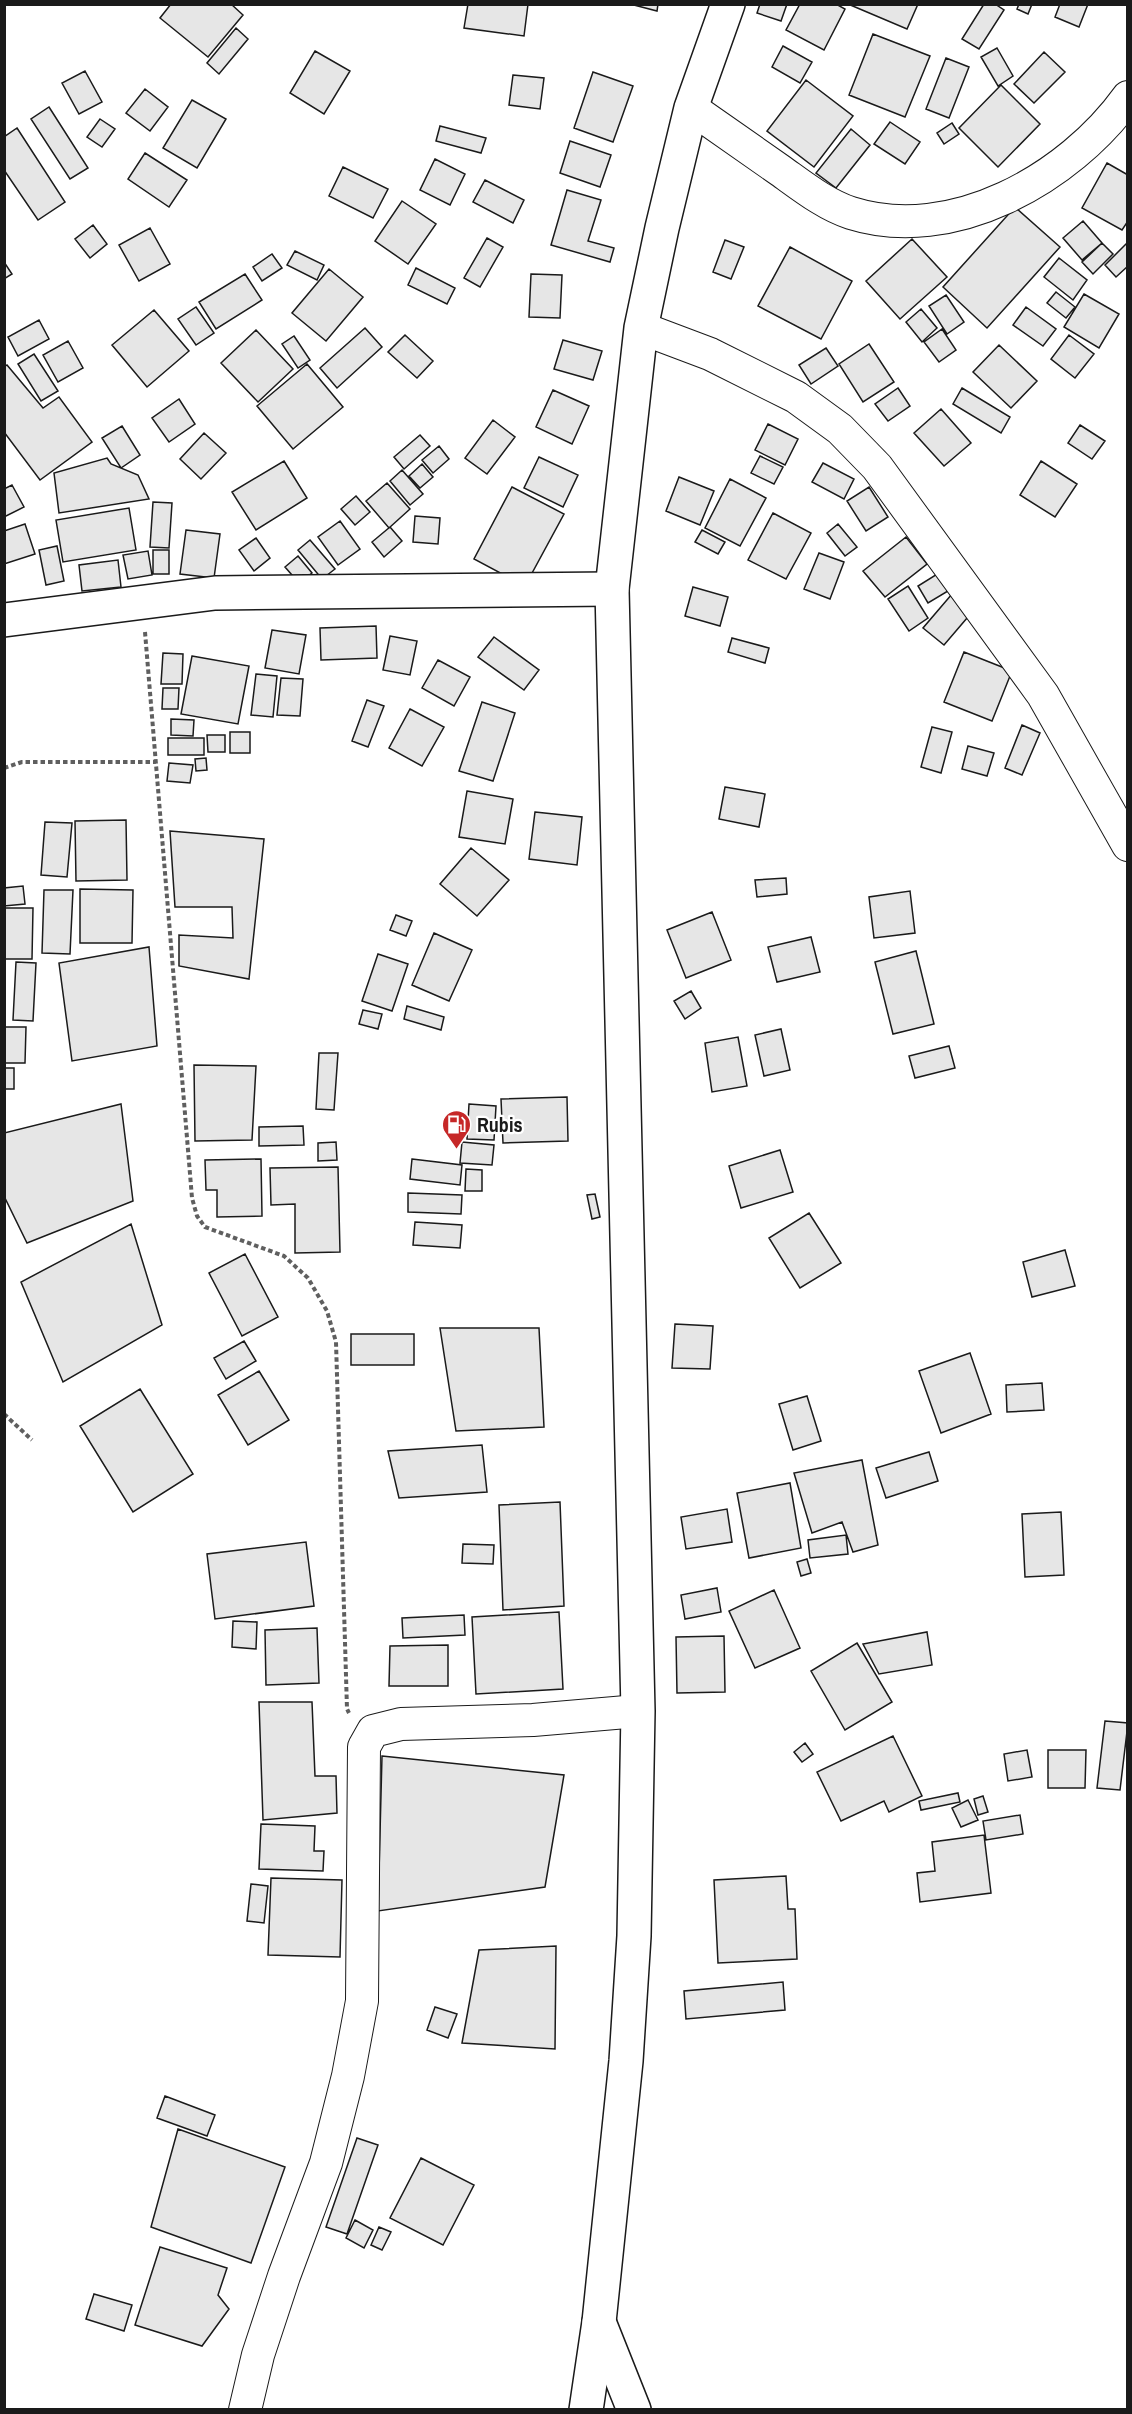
<svg xmlns="http://www.w3.org/2000/svg" width="1132" height="2414" viewBox="0 0 1132 2414" font-family="'Archivo Narrow',sans-serif">
  <style>
    .building { fill: #e6e6e6; stroke: #1a1a1a; stroke-width: 1.5 }
    .lines { fill: none; stroke-linecap: round; stroke-linejoin: round }
    .minor-casing { stroke: #1a1a1a; stroke-width: 34 }
    .major-casing { stroke: #1a1a1a; stroke-width: 36 }
    .highway-casing { stroke: #1a1a1a; stroke-width: 36 }
    .path { stroke: #5f5f5f; stroke-width: 4; stroke-dasharray: 4.5 3; stroke-linecap: butt }
    .minor { stroke: #fff; stroke-width: 32 }
    .major { stroke: #fff; stroke-width: 33 }
    .highway { stroke: #fff; stroke-width: 33 }
    .labels { text-anchor: middle; dominant-baseline: central; stroke-width: 4.5; stroke-linejoin: round; paint-order: stroke }
    .poi-label { font-size: 20px; font-weight: bold; fill: #1a1a1a; stroke: #fff; text-anchor: start }
  </style>
  <rect width="100%" height="100%" fill="#fff"/>
  <path class="building" d="M171 4H231L243 15 208 57 160 18Z
    M468 4H528L524 36 464 28Z
    M630 4H658L657 11Z
    M760 4H787L781 21 757 13Z
    M800 4H836L845 9 824 50 786 30Z
    M848 4H918L907 29Z
    M984 4H995L1004 10 979 49 962 39Z
    M1019 4H1032L1028 14 1017 9Z
    M1060 4H1088L1079 27 1055 17Z
    M236 28 248 39 219 74 207 63Z
    M873 34 930 56 905 117 849 95Z
    M783 46 812 62 800 83 772 67Z
    M997 48 1013 76 998 86 981 57Z
    M315 51 350 71 324 114 290 93Z
    M1044 52 1065 72 1034 103 1014 84Z
    M946 58 969 67 949 118 926 109Z
    M85 71 102 102 79 114 62 83Z
    M593 72 633 86 613 142 574 128Z
    M513 75 544 78 540 109 509 105Z
    M806 80 853 116 814 167 767 131Z
    M1001 85 1040 124 998 167 959 128Z
    M145 89 168 107 150 131 126 113Z
    M192 100 226 119 197 168 163 148Z
    M49 107 88 168 70 179 31 119Z
    M100 119 115 129 102 147 87 137Z
    M890 122 920 142 905 164 874 144Z
    M952 123 959 134 944 144 937 133Z
    M440 126 486 138 481 153 436 141Z
    M17 128 65 202 38 220 4 170V137Z
    M851 129 870 145 836 188 816 173Z
    M570 141 611 155 600 187 560 173Z
    M145 153 187 180 169 207 128 179Z
    M435 159 465 174 450 205 420 190Z
    M1107 163 1128 175V221L1122 230 1082 208Z
    M343 167 388 189 373 218 329 196Z
    M485 180 524 200 513 223 473 202Z
    M567 190 601 200 588 241 614 248 610 262 551 245Z
    M402 201 436 224 408 264 375 241Z
    M1015 207 1060 247 987 328 943 287Z
    M1083 221 1102 243 1082 260 1063 238Z
    M93 225 107 244 90 258 75 239Z
    M150 228 170 264 139 281 119 245Z
    M487 238 503 247 480 287 464 278Z
    M912 239 947 277 900 319 866 281Z
    M725 240 744 247 731 279 713 272Z
    M1128 242V266L1116 277 1105 265Z
    M1102 243 1113 254 1093 274 1082 262Z
    M790 247 852 281 821 339 758 306Z
    M295 251 324 265 317 280 287 265Z
    M272 254 282 268 262 281 253 267Z
    M1059 258 1087 280 1073 300 1044 277Z
    M4 262 12 274 4 279Z
    M416 268 455 288 447 304 408 285Z
    M329 269 363 297 326 341 292 313Z
    M245 274 262 300 216 329 199 302Z
    M531 274 562 275 560 318 529 317Z
    M1056 292 1075 307 1066 318 1047 303Z
    M1084 294 1119 314 1099 348 1064 327Z
    M946 295 964 322 947 334 929 306Z
    M196 307 214 333 196 345 178 319Z
    M1026 307 1056 329 1043 346 1013 325Z
    M921 309 937 328 922 342 906 322Z
    M154 310 189 351 147 387 112 345Z
    M39 320 49 339 18 356 8 337Z
    M365 328 382 347 337 388 320 368Z
    M942 329 956 350 939 362 924 342Z
    M256 330 293 369 258 402 221 363Z
    M405 335 433 361 417 378 388 352Z
    M1069 335 1094 354 1075 378 1051 359Z
    M294 336 310 360 298 368 282 344Z
    M563 340 602 351 593 380 554 369Z
    M68 341 83 368 58 382 43 355Z
    M869 344 894 382 863 402 839 364Z
    M999 345 1037 381 1011 408 973 372Z
    M826 348 838 366 811 384 799 365Z
    M34 354 58 391 41 401 18 364Z
    M307 364 343 407 293 449 257 406Z
    M7 365 43 408 59 397 92 442 40 480 4 432V367Z
    M898 388 910 406 888 421 875 404Z
    M962 388 1010 417 1001 433 953 404Z
    M553 390 589 406 572 444 536 427Z
    M179 399 195 424 169 442 152 418Z
    M941 409 971 443 944 466 914 433Z
    M493 420 515 437 487 474 465 458Z
    M768 424 798 439 785 465 755 450Z
    M1080 425 1105 441 1092 459 1068 443Z
    M122 426 140 455 121 468 102 438Z
    M204 433 226 453 201 479 180 459Z
    M420 435 430 446 404 469 394 457Z
    M439 446 449 459 433 473 422 460Z
    M760 456 783 467 774 484 751 473Z
    M539 457 578 475 563 507 524 488Z
    M107 458 111 464 138 475 149 499 59 513 54 473Z
    M284 461 307 498 256 530 232 492Z
    M1041 461 1077 484 1055 517 1020 495Z
    M823 463 854 479 844 499 812 482Z
    M422 464 433 477 420 488 409 476Z
    M402 470 423 494 410 505 390 481Z
    M679 477 714 491 700 525 666 511Z
    M730 479 766 498 740 546 705 528Z
    M387 483 410 509 389 528 366 501Z
    M12 485 24 507 4 517V489Z
    M512 487 564 514 525 586 474 559Z
    M869 487 888 517 866 531 847 501Z
    M356 496 370 512 355 525 341 509Z
    M153 502 172 503 169 548 150 547Z
    M129 508 136 550 63 562 56 520Z
    M773 513 811 533 786 579 748 560Z
    M415 516 440 518 438 544 413 542Z
    M340 521 360 549 338 565 318 537Z
    M25 524 35 554 4 564V531Z
    M838 524 857 547 845 556 827 533Z
    M390 527 402 541 384 557 372 542Z
    M186 530 220 534 214 578 180 574Z
    M702 530 725 542 718 554 695 542Z
    M906 537 927 564 885 597 863 571Z
    M256 538 270 558 254 571 239 550Z
    M310 540 335 569 322 579 298 550Z
    M57 546 64 581 46 585 39 550Z
    M153 550H169V574H153Z
    M148 551 152 575 128 579 123 555Z
    M819 553 844 562 830 599 804 589Z
    M298 556 312 573 299 583 285 567Z
    M118 560 121 587 82 591 79 565Z
    M942 571 953 588 928 603 918 586Z
    M908 586 928 618 909 631 888 599Z
    M693 587 728 597 720 626 685 616Z
    M952 594 973 611 944 645 923 628Z
    M376 626 377 658 321 660 320 628Z
    M272 630 306 635 299 674 265 668Z
    M390 636 417 641 410 675 383 670Z
    M494 637 539 670 524 690 478 657Z
    M732 638 769 648 765 663 728 652Z
    M964 652 1012 671 992 721 944 702Z
    M163 653 183 654 182 684H161Z
    M192 656 249 666 238 724 181 714Z
    M438 660 470 677 454 706 422 688Z
    M256 674 277 676 273 717 251 715Z
    M281 678 303 679 300 716 277 715Z
    M163 688H179L178 709H162Z
    M367 700 384 706 368 747 352 741Z
    M482 702 515 713 493 781 459 771Z
    M410 709 444 727 422 766 389 748Z
    M171 719 194 720 193 736 171 735Z
    M1022 725 1040 733 1022 775 1005 768Z
    M932 727 952 732 941 773 921 767Z
    M230 732H250V753H230Z
    M207 735H225V752H208Z
    M168 738H204V755H168Z
    M968 746 994 753 987 776 962 769Z
    M206 758 207 770 196 771 195 759Z
    M169 763 193 765 190 783 167 781Z
    M725 787 765 794 759 827 719 819Z
    M467 791 513 799 505 844 459 837Z
    M535 812 582 817 577 865 529 859Z
    M126 820 127 880 76 881 75 821Z
    M45 822 72 823 67 877 41 875Z
    M170 831 264 839 249 979 179 966V935L233 938 232 907H175Z
    M471 848 509 880 477 916 440 884Z
    M786 878 787 894 757 897 755 880Z
    M23 886 25 904 4 906V888Z
    M80 889 133 890 132 943H80Z
    M44 890H73L70 954 42 953Z
    M910 891 915 933 874 938 869 897Z
    M4 908H33L32 959H4Z
    M712 912 731 960 686 978 667 930Z
    M396 915 412 921 406 936 390 930Z
    M434 933 472 950 449 1001 412 985Z
    M811 937 820 972 777 982 768 947Z
    M149 947 157 1046 72 1061 59 963Z
    M916 951 934 1024 893 1034 875 962Z
    M378 954 408 964 392 1011 362 1001Z
    M16 962 36 963 33 1021 13 1020Z
    M691 991 701 1008 685 1019 674 1001Z
    M407 1006 444 1017 441 1030 404 1019Z
    M363 1010 382 1014 378 1029 359 1024Z
    M4 1027H26L25 1063H4Z
    M781 1029 790 1070 764 1076 755 1035Z
    M738 1037 747 1086 712 1092 705 1043Z
    M949 1046 955 1068 915 1078 909 1056Z
    M319 1053H338L334 1110 316 1109Z
    M194 1065 256 1066 252 1140 195 1141Z
    M4 1068H14V1089H4Z
    M567 1097 568 1141 503 1143 501 1099Z
    M121 1104 133 1201 27 1243 4 1196V1133Z
    M469 1104 496 1106 494 1140 467 1139Z
    M303 1126 304 1145 259 1146V1127Z
    M336 1142 337 1160 318 1161V1143Z
    M462 1142 494 1145 492 1165 460 1163Z
    M780 1150 793 1192 741 1208 729 1166Z
    M261 1159 262 1216 217 1217V1190H206L205 1160Z
    M412 1159 462 1165 460 1185 410 1179Z
    M338 1167 340 1252 295 1253V1204L271 1205 270 1168Z
    M466 1169 482 1170V1191H465Z
    M408 1193 462 1195 461 1214 408 1212Z
    M595 1194 600 1217 592 1219 587 1195Z
    M809 1213 841 1263 800 1288 769 1238Z
    M415 1222 462 1225 460 1248 413 1245Z
    M131 1224 162 1325 63 1382 21 1282Z
    M1065 1250 1075 1286 1032 1297 1023 1262Z
    M245 1254 278 1317 242 1336 209 1273Z
    M675 1324 713 1326 710 1369 672 1368Z
    M440 1328H539L544 1427 456 1431Z
    M351 1334H414V1365H351Z
    M244 1341 256 1361 226 1379 214 1358Z
    M970 1353 991 1414 941 1433 919 1371Z
    M259 1371 289 1420 248 1445 218 1395Z
    M1042 1383 1044 1410 1007 1412 1006 1385Z
    M140 1389 193 1474 133 1512 80 1426Z
    M807 1396 821 1441 793 1450 779 1404Z
    M482 1445 487 1492 399 1498 388 1451Z
    M929 1452 938 1481 886 1498 876 1468Z
    M862 1460 878 1545 853 1552 842 1522 812 1533 794 1473Z
    M790 1483 801 1548 749 1558 737 1493Z
    M560 1502 564 1606 503 1610 499 1505Z
    M727 1509 732 1542 686 1549 681 1517Z
    M1061 1512 1064 1575 1025 1577 1022 1514Z
    M846 1535 848 1554 810 1558 808 1540Z
    M306 1542 314 1606 215 1619 207 1554Z
    M463 1544 494 1545 493 1564 462 1563Z
    M807 1559 811 1573 801 1576 797 1562Z
    M717 1588 721 1612 685 1619 681 1595Z
    M774 1590 800 1648 755 1668 729 1611Z
    M559 1612 563 1689 476 1694 472 1617Z
    M464 1615 465 1635 403 1638 402 1618Z
    M233 1621 257 1622 256 1649 232 1647Z
    M317 1628 319 1683 266 1685 265 1630Z
    M927 1632 932 1665 879 1674 863 1644Z
    M724 1636 725 1692 677 1693 676 1637Z
    M857 1643 892 1702 845 1730 811 1671Z
    M448 1645V1686H389L390 1646Z
    M259 1702H312L315 1776H336L337 1813 263 1820Z
    M1105 1721 1128 1723 1120 1790 1097 1788Z
    M893 1736 922 1796 889 1812 884 1801 841 1821 817 1772Z
    M805 1743 813 1754 802 1762 794 1752Z
    M1027 1750 1032 1777 1008 1781 1004 1754Z
    M1048 1750H1086L1085 1788H1048Z
    M382 1756 564 1775 545 1887 378 1911Z
    M958 1793 960 1802 921 1810 919 1801Z
    M983 1796 988 1812 978 1815 974 1799Z
    M968 1800 978 1820 961 1827 952 1808Z
    M1020 1815 1023 1834 986 1840 983 1821Z
    M261 1824 315 1826 314 1851H324L323 1871 259 1869Z
    M984 1835 991 1893 920 1902 917 1873 935 1871 932 1842Z
    M786 1876 788 1909H795L797 1959 718 1963 714 1880Z
    M271 1878 342 1880 340 1957 268 1955Z
    M251 1884 268 1886 264 1923 247 1921Z
    M556 1946 555 2049 462 2043 479 1950Z
    M783 1982 785 2010 686 2019 684 1991Z
    M435 2007 457 2014 448 2038 427 2030Z
    M165 2096 215 2115 207 2136 157 2118Z
    M178 2129 285 2167 251 2263 151 2227Z
    M357 2138 378 2145 347 2234 326 2227Z
    M421 2158 474 2185 443 2245 390 2218Z
    M355 2220 373 2230 364 2248 346 2238Z
    M379 2227 391 2232 382 2250 371 2245Z
    M160 2247 227 2268 218 2295 229 2309 202 2346 135 2325Z
    M94 2294 132 2305 124 2331 86 2319Z"/>
  <g class="lines">
    <defs>
      <path id="minor" d="M691 108C721 129 751 150 781 171 802 186 826 205 851 213 952 245 1069 179 1128 97
        M641 328 710 354 796 397 840 429 877 467 1043 695 1128 845
        M245 2410 258 2355 284 2276 326 2163 348 2076 362 2001 364 1747 373 1731 401 1724 533 1720 638 1711"/>
      <path id="major" d="M4 620 215 593 612 589
        M599 2322 634 2410"/>
      <path id="highway" d="M586 2410 599 2322 626 2061 634 1936 638 1711 612 589 641 328 662 228 691 108 728 4"/>
    </defs>
    <use href="#minor" class="minor-casing"/>
    <use href="#major" class="major-casing"/>
    <use href="#highway" class="highway-casing"/>
    <path class="path" d="M145 632 192 1198 197 1216 205 1227 284 1256 308 1278 327 1311 336 1342 347 1709 349 1713
      M4 768 22 762H156
      M4 1414 32 1440"/>
    <use href="#minor" class="minor"/>
    <use href="#major" class="major"/>
    <use href="#highway" class="highway"/>
  </g>
  <defs>
    <symbol id="fuel-pin" viewBox="-11 -11 22 30"><path d="M0 17L-7.5 6A9.5 9.5 0 1 1 7.5 6Z" fill="#c62828" stroke="#fff"/><path d="M-5.5-6h7V0h2V4h1.3V-2.5L3-4.5l.8-.8L6-3V5H2.5V1h-1V6h-7ZM-4.2-4.7v3.2H.2V-4.7Z" fill="#fff"/></symbol>
  </defs>
  <g fill-rule="evenodd">
    <use href="#fuel-pin" x="440" y="1108" width="33" height="45"/>
  </g>
  <g class="labels">
    <g class="poi-label">
      <text x="477" y="1124">Rubis</text>
    </g>
  </g>
  <rect width="1132" height="2414" fill="none" stroke="#1a1a1a" stroke-width="12"/>
</svg>
